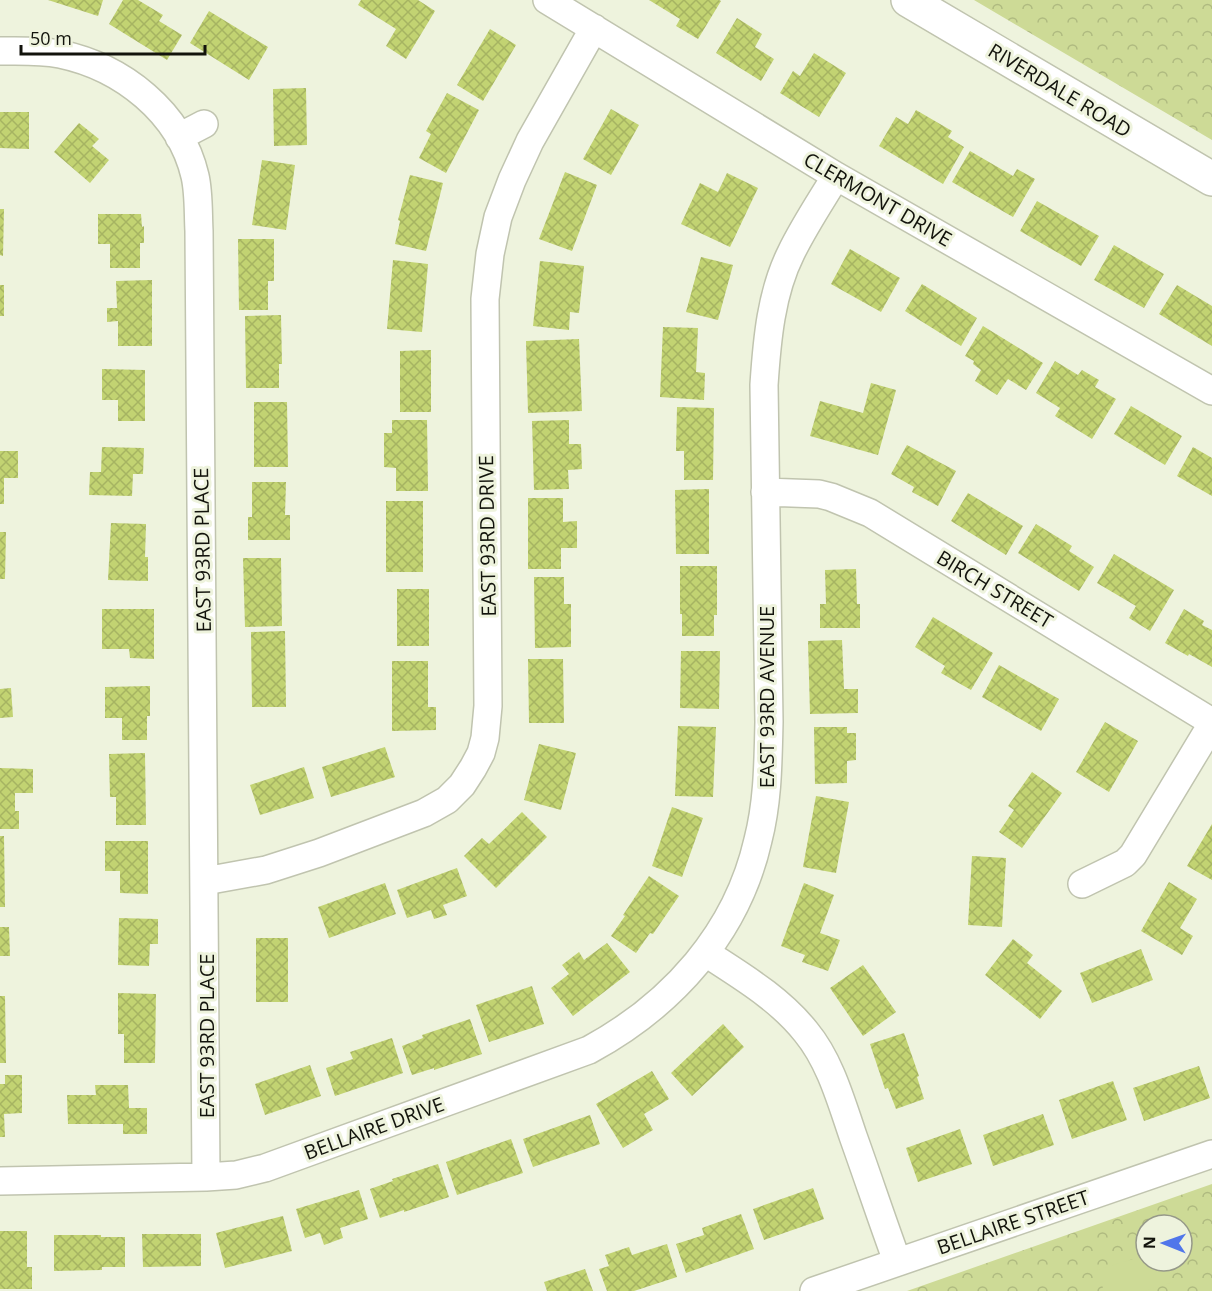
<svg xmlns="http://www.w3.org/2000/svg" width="1212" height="1291" viewBox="0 0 1212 1291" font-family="'Open Sans',sans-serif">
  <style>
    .park { fill: url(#park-crowns); fill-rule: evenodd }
    .pitch { fill: #cdda96 }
    .building { fill: url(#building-cross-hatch) }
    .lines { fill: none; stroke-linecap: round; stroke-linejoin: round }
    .minor-casing { stroke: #c0c4af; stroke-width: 30 }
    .tertiary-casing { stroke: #c0c4af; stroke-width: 36 }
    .minor { stroke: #fff; stroke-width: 27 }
    .tertiary { stroke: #fff; stroke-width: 33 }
    .labels { text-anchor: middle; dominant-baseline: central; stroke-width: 6; stroke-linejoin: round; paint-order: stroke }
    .street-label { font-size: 20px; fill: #12130c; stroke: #eef3dd }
  </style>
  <defs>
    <pattern id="park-crowns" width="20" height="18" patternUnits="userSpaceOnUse" patternTransform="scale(1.5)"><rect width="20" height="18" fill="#cdda96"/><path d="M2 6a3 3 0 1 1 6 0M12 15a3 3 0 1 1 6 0" fill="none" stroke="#afba80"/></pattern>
    <pattern id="building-cross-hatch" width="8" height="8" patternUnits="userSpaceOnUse" patternTransform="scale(1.5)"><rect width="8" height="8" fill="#c2d372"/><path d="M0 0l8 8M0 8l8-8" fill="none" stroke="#a6b462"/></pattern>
  </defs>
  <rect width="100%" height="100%" fill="#eef3dd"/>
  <path class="park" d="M974 0H1212V140Z
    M1212 1184V1291H907ZM1146 1225H1182V1261H1146Z"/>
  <path class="pitch" d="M1146 1255V1261H1166L1173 1282 1144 1291H1104L1097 1270Z"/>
  <path class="building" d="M48 0H103L98 16Z
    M123 0H138L163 15 159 21 182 35 167 60 109 24Z
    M361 0H418L435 11 406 59 386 46 396 29 358 5Z
    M649 0H719L721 1 698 39 676 26 680 19Z
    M209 11 268 47 249 80 190 43Z
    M737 18 762 34 755 47 774 59 761 81 716 53Z
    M490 29 516 45 483 101 457 85Z
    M814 53 846 73 819 117 780 93 793 71 800 76Z
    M306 88 307 145 274 146 273 89Z
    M447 93 479 110 446 173 419 158 431 134 426 131Z
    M611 109 639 125 611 175 583 159Z
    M916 110 952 131 948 137 964 147 943 184 879 146 896 117 908 124Z
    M0 112H29V149L0 148Z
    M79 123 99 139 92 146 109 160 90 183 54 152Z
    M970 151 1013 176 1017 169 1035 179 1013 217 952 182Z
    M262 160 295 165 286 230 252 225Z
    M565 172 597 185 572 251 539 239Z
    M727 173 758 188 730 247 681 224 700 183 718 192Z
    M410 175 443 183 426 251 395 244 400 221 398 220Z
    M1037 201 1099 236 1081 266 1020 231Z
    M0 209H4L3 256 0 255Z
    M98 214H141L142 227 144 226V243H140V268H110V244H98Z
    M238 239H274V281H268V310H239Z
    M1114 245 1164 274 1144 308 1094 280Z
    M850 249 900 278 881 312 831 284Z
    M701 257 733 265 718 320 686 312Z
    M393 260 428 264 422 332 387 329Z
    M540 261 584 266 579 313 570 312 569 330 533 326Z
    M152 280V346H118V321L107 322V308H117L116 281Z
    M922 284 977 318 961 346 905 311Z
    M0 285H4V316H0Z
    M1177 285 1212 306V346L1159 314Z
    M281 315 282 364H279V388H246L245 316Z
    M983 326 1043 363 1026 390 1008 379 997 395 975 381 981 370 973 364 974 361 965 356Z
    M663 327 698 328 696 372 705 373 704 400 660 397Z
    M579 339 582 411 528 413 526 341Z
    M431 350V412H400V351Z
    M1055 361 1078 375 1082 370 1099 380 1095 387 1116 399 1092 439 1055 416 1060 408 1036 393Z
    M102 369 145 370V421H118V400H102Z
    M871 383 896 390 878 455 810 436 820 401 863 413Z
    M254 402H287L288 467H254Z
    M1131 406 1182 436 1165 465 1114 434Z
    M677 407 714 408 713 480H684V451H676Z
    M392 420H427L428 491H396V468L384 467V433H392Z
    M569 420V444H581L582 469 568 470 569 489 534 490 532 421Z
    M907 445 956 471 938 506 912 492 914 487 891 474Z
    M102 447 144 448 143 474H133L132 496 89 495 90 472H101Z
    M1193 447 1212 458V496L1177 476Z
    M0 451H18V478H4V504H0Z
    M252 482H286L285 515H290V540H248V517H252Z
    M709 489V554H676L675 490Z
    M968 493 1023 526 1006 555 951 521Z
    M528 498H563V522L577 521V548H561V569H528Z
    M386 501H423V572H386Z
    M111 523 146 524 145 557H148V581L108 580Z
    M1036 524 1072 546 1069 551 1094 567 1079 591 1018 553Z
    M0 532H6L5 579H0Z
    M1114 554 1174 590 1150 631 1129 618 1136 606 1097 583Z
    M243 558H281L282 626 245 627Z
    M680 566H717V615H714V636H682V614H680Z
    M856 569 857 604H860V628H820V604H826L825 570Z
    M534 577H564V604H571V647L535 648Z
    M397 589H429V646H397Z
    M102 609H154V659L130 658 129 649H102Z
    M1184 609 1204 621 1202 625 1212 630V667L1189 654 1188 656 1165 643Z
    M933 617 993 653 971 690 941 673 945 666 915 647Z
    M285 631 286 707H252L251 632Z
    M842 640 844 689H858V713L810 714 808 641Z
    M681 651H720L719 709 680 708Z
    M528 659H563L564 723H529Z
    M392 661H428V707H436V730L392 731Z
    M999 665 1059 699 1041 731 982 697Z
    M150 686V716H147V740H122V718H105V687Z
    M11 688 13 717 0 718V689Z
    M1105 722 1138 741 1109 792 1076 772Z
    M678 726 716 727 713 797 675 796Z
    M814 727H847V733H856V760L847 761V783L815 784Z
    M539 744 576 753 561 810 524 800Z
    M385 747 395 777 331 797 322 767Z
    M145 753 146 825H116V797H110L109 754Z
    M304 767 314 798 260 815 250 785Z
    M0 768 33 769V793H15V811H19V829H0Z
    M1032 772 1062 793 1022 848 999 832 1014 810 1008 806Z
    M816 796 849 802 836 873 803 867Z
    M672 807 703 818 682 877 652 866Z
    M522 812 547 837 496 888 464 856 482 838 489 844Z
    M1212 824V880L1187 866Z
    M0 836H4L5 907H0Z
    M105 841H148V894L120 893V871H105Z
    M972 856 1006 858 1002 927 968 925Z
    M457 868 467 896 443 905 447 915 434 919 431 910 407 918 397 890Z
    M649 876 679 896 653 934 650 933 636 953 611 936 625 916 623 915Z
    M1169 882 1197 899 1180 928 1193 936 1182 955 1141 931Z
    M385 883 396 914 329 938 318 907Z
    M804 883 834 895 820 933 840 940 828 971 802 962 805 955 781 946Z
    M119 918 158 919V944H150L149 966 118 965Z
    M0 927H9L10 956H0Z
    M256 938H288V1002H256Z
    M1013 939 1033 955 1027 963 1062 991 1040 1019 985 975Z
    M607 943 630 972 573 1016 551 988 569 974 562 965 579 952 584 960Z
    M1141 949 1153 980 1092 1003 1080 973Z
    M863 965 896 1012 863 1036 830 988Z
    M532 986 544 1024 489 1042 476 1005Z
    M118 993 156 994 155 1063H124V1034H118Z
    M0 996H5L6 1063H0Z
    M470 1019 482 1054 434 1070V1068L412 1075 402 1046 423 1038 422 1035Z
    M723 1024 744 1047 692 1096 671 1073Z
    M904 1033 919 1076 917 1077 924 1099 896 1109 888 1088 885 1089 870 1044Z
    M392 1038 403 1073 335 1096 326 1068 353 1059 350 1052Z
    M310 1065 321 1096 265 1115 255 1084Z
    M1199 1066 1210 1098 1144 1121 1133 1088Z
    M652 1071 669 1099 644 1114 653 1130 623 1148 596 1104Z
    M5 1075H22V1113L4 1114 5 1137H0V1084H5Z
    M1113 1081 1127 1120 1072 1139 1059 1100Z
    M95 1085H128L129 1108H147V1134H123V1124H68L67 1095H96Z
    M1043 1114 1054 1145 993 1166 983 1135Z
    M590 1115 600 1144 533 1167 523 1139Z
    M960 1129 972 1164 918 1182 906 1148Z
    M511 1139 523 1173 457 1195 446 1162Z
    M438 1164 449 1197 404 1212V1210L380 1218 370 1189 393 1181 392 1179Z
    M813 1188 824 1219 764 1240 753 1209Z
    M359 1190 368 1219 340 1228 343 1238 324 1245 320 1233 305 1238 296 1209Z
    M741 1214 754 1249 686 1273 676 1244 704 1235 702 1228Z
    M283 1216 292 1251 225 1268 216 1233Z
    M0 1231H27V1267H32V1289H0Z
    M142 1234H201V1266L143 1267Z
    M54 1235H101V1237H125V1267H102V1270L54 1271Z
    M667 1244 677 1277 634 1291H607L599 1269 609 1266 605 1255 629 1247 632 1255Z
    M585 1269 593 1291H547L544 1282Z"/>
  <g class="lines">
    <defs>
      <path id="minor" d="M547 0 836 176 1212 391
        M0 51C19 51 40 50 60 54 122 67 180 112 195 176 199 193 198 213 199 231L206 1177
        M179 137 204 124
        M765 492 819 494 831 497 870 513 1212 722
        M205 881 266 870 319 853 424 813 447 800 462 785 473 768 481 753 485 738 488 706 485 299 490 254 498 217 512 180 530 141 594 28
        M1082 884 1125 863 1133 855 1212 724
        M706 953C741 976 779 998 806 1032 830 1061 841 1101 853 1136 868 1178 882 1220 897 1261
        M0 1181 206 1177 236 1175 265 1168 589 1050C672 1005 737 933 758 840 768 801 768 762 769 722L764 385C767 340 771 293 791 253 804 226 821 201 836 176
        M814 1291 1212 1154"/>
      <path id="tertiary" d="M908 0 1212 179"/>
    </defs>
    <use href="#minor" class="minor-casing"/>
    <use href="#tertiary" class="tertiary-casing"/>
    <use href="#minor" class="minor"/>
    <use href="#tertiary" class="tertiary"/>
  </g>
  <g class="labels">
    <g class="street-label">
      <text transform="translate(1060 90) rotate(31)">RIVERDALE ROAD</text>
      <text transform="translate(878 199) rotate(30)">CLERMONT DRIVE</text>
      <text transform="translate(487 536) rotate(-91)">EAST 93RD DRIVE</text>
      <text transform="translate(202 550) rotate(-91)">EAST 93RD PLACE</text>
      <text transform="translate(995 589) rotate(31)">BIRCH STREET</text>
      <text transform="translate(766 697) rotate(-90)">EAST 93RD AVENUE</text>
      <text transform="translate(206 1036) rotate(-90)">EAST 93RD PLACE</text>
      <text transform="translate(374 1128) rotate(-20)">BELLAIRE DRIVE</text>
      <text transform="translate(1013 1222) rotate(-19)">BELLAIRE STREET</text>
    </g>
  </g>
  <g transform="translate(1164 1243) rotate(271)"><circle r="28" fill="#eef3dd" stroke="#969989" stroke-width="1.5"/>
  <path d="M0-4.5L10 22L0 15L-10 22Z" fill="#5076ea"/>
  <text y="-9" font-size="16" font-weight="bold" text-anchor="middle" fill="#12130c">N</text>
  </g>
  <path d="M21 45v9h184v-9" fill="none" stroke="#12130c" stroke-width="3"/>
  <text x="30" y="45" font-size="18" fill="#12130c" stroke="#eef3dd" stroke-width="4.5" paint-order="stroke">50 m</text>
</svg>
